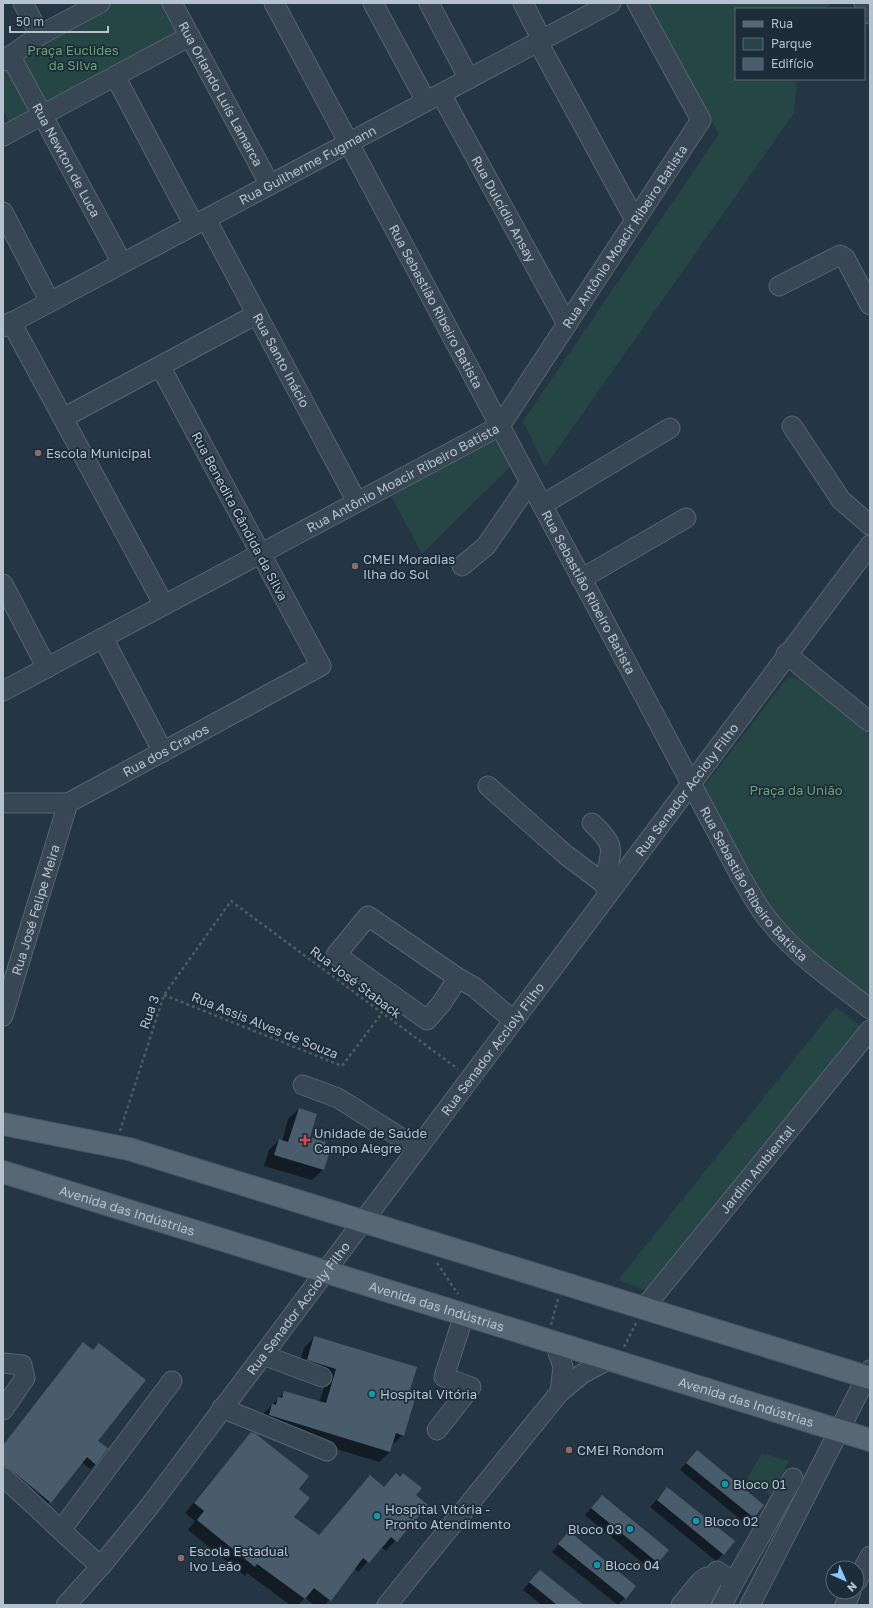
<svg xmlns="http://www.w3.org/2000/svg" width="873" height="1608" viewBox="0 0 873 1608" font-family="'Golos Text',sans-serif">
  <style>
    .green { fill: #264545 }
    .shadow { fill: #0007 }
    .building { fill: #485c6b }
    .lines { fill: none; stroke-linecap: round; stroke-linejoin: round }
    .minor-casing { stroke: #576571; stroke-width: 21 }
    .major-casing { stroke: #455360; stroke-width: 24 }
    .path { stroke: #456160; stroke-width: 2.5; stroke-dasharray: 3 3; stroke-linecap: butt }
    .minor { stroke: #394754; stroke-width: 19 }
    .major { stroke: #576774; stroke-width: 22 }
    .education-dot { fill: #8d6e63; stroke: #1d2c39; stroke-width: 1.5 }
    .health-dot { fill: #e0444e; stroke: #1d2c39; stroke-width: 1.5 }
    .culture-dot { fill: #0f9aa8; stroke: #1d2c39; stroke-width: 1.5 }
    .labels { text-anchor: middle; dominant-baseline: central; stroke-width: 3.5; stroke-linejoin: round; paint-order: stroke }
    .park-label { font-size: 13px; fill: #6ba070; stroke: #1d2c39 }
    .street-label { font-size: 13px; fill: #b6c2cd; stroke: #1d2c39 }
    .poi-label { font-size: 13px; fill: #b6c2cd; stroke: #1d2c39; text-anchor: start }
  </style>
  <rect width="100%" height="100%" fill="#243644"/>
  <path class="green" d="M112 3H165L181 33 11 125 3 110V67L45 39Z
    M648 3H831L827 9H736V79H797L794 113 545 467 523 421 719 134Z
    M498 438 513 464 422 554 391 496Z
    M788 677 800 679 870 735V1003L826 967 780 921 702 789Z
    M836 1007 862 1027 648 1291 618 1280Z
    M762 1453 789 1461 771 1495 746 1481Z"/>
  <path class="shadow" d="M299 1109 309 1138 321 1153 327 1154 323 1170 312 1180 264 1166 269 1150 279 1140 282 1141 288 1119Z
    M314 1337 409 1390 403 1435 392 1445 390 1452 379 1462 259 1425 262 1415 285 1392 319 1402 327 1379 297 1370 304 1348Z
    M78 1349 97 1441 95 1464 90 1469 82 1462 45 1507 3 1473V1445Z
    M251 1433 298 1489 293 1518 318 1536 370 1476 383 1488 396 1475 414 1495 426 1506 386 1551 381 1547 358 1572 354 1568 325 1605H314L305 1598 298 1605H290L247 1573 245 1576 188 1530 195 1521 185 1513Z
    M697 1451 753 1517 746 1524 680 1470Z
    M667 1488 723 1554 716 1561 650 1507Z
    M602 1496 657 1562 650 1569 585 1515Z
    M569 1532 635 1586 618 1605 552 1552Z
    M533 1578 582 1605H542L523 1590Z"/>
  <path class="building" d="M299 1108 317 1114 310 1137 326 1142 323 1152 329 1154 324 1170 274 1155 279 1139 288 1142Z
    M314 1336 417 1367 410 1390 417 1392 404 1436 396 1433 390 1452 269 1415 272 1404 276 1405 278 1397 282 1398 284 1391 326 1403 336 1369 307 1360Z
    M83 1342 93 1350 99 1343 146 1380 98 1441 108 1448 96 1465 87 1457 51 1503 10 1469 3 1466V1445Z
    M251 1432 256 1434 309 1476 299 1489 310 1498 294 1517 319 1535 370 1475 384 1487 396 1473 400 1477 403 1473 422 1488 416 1495 428 1505 397 1542 391 1537 369 1563 363 1558 331 1601 314 1588 305 1599 257 1564 255 1567 197 1520 204 1511 194 1503Z
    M697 1450 764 1505 754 1518 686 1463Z
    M667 1487 735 1541 724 1555 657 1500Z
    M602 1495 669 1550 658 1563 591 1508Z
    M569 1531 636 1586 626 1599 558 1544Z
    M540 1570 584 1605H557L529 1582Z"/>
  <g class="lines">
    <defs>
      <g id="minor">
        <path d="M23 3 40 35"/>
        <path id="s1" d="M172 3 270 185"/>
        <path id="s2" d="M274 3 741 877C751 893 759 910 771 923 798 957 836 982 870 1009"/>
        <path d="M373 3 426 101"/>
        <path d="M429 3 469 79"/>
        <path d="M523 3 542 40"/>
        <path d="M864 3 870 14"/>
        <path d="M538 42 635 220"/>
        <path id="s3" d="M11 57 122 263"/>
        <path d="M3 61 40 35 100 3"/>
        <path d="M115 76 194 225"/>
        <path id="s4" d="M441 94 567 324"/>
        <path d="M3 136 190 36"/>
        <path d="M3 212 50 302"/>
        <path id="s5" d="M206 219 357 502"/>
        <path d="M779 286 840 255 845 258 870 305"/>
        <path d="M11 322 164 605"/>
        <path id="s6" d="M3 327 611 3"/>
        <path d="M63 418 257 314"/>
        <path d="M792 426 841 500 870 525"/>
        <path d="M542 505 670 428"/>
        <path d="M462 566 486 546 530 482"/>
        <path d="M581 579 686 518"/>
        <path d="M3 584 47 668"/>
        <path d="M103 638 163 752"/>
        <path d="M786 654 870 722"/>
        <path id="s7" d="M3 691 500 426 701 120 637 3"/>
        <path d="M488 786 566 855 611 889"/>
        <path id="s8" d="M3 803H68L321 666 160 366"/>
        <path d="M592 823C619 848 611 851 603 884"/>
        <path d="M458 978 441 1004 427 1020 336 955 368 916 458 978 474 987 513 1020"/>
        <path id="s9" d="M3 1016 68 803"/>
        <path d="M303 1085 338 1098 417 1148"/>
        <path id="s10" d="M644 1308 870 1030"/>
        <path d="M555 1343 563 1367 560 1392"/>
        <path d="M263 1355 322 1377"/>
        <path d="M3 1363 22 1365 25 1378 3 1410"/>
        <path d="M222 1408 327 1451"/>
        <path d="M437 1430 471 1387 444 1377 464 1315"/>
        <path d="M3 1477C37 1506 67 1538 101 1566"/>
        <path d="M61 1530 172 1381"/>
        <path d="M857 1581 870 1556"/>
        <path id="s11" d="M66 1605 101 1566 149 1507 870 545"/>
        <path d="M387 1605 560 1392 582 1374 608 1360"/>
        <path d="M681 1605 701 1581 707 1577"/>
        <path d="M699 1605 717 1571 734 1582 793 1478"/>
        <path d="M722 1605 734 1582"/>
        <path d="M750 1605 870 1370"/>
        <path d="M845 1605 851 1592"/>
      </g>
      <g id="major">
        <path d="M3 1124 129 1149 870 1378"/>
        <path id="s12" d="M3 1172 870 1440"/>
      </g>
    </defs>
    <use href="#minor" class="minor-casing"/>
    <use href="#major" class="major-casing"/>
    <path class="path" d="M164 995 342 1066 382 1013
      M120 1131 164 995 231 901 458 1069
      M437 1263 458 1294
      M551 1325 558 1299
      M624 1347 636 1323"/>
    <use href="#minor" class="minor"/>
    <use href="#major" class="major"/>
  </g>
  <g class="education-dot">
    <circle cx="38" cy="453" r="4"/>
    <circle cx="355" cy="566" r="4"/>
    <circle cx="569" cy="1450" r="4"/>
    <circle cx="181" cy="1558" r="4"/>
  </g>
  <path class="health-dot" d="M303 1134h4v4h4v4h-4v4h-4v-4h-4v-4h4z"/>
  <g class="culture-dot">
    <circle cx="372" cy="1394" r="4"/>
    <circle cx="725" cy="1484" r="4"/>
    <circle cx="377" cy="1516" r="4"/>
    <circle cx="696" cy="1521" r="4"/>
    <circle cx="630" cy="1529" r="4"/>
    <circle cx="597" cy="1565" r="4"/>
  </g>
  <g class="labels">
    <g class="park-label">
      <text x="73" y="50">Praça Euclides<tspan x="73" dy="15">da Silva</tspan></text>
      <text x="796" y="790">Praça da União</text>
    </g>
    <g class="street-label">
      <text stroke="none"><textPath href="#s1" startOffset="103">Rua Orlando Luís Lamarca</textPath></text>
      <text stroke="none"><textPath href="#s3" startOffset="117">Rua Newton de Luca</textPath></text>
      <text stroke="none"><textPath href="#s6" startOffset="345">Rua Guilherme Fugmann</textPath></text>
      <text stroke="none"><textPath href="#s4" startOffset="131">Rua Dulcídia Ansay</textPath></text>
      <text stroke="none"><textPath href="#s7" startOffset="790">Rua Antônio Moacir Ribeiro Batista</textPath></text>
      <text stroke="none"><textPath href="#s2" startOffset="344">Rua Sebastião Ribeiro Batista</textPath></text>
      <text stroke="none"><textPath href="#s5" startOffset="160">Rua Santo Inácio</textPath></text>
      <text stroke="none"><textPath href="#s7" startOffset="453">Rua Antônio Moacir Ribeiro Batista</textPath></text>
      <text transform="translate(240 516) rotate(62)">Rua Benedita Cândida da Silva</text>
      <text stroke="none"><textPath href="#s2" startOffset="668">Rua Sebastião Ribeiro Batista</textPath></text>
      <text stroke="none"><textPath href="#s8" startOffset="176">Rua dos Cravos</textPath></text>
      <text stroke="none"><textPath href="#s11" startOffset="1025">Rua Senador Accioly Filho</textPath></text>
      <text stroke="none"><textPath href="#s2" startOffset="1004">Rua Sebastião Ribeiro Batista</textPath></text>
      <text stroke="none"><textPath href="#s9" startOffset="111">Rua José Felipe Meira</textPath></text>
      <text transform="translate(356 982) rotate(37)">Rua José Staback</text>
      <text transform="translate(149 1012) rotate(-71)">Rua 3</text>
      <text transform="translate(265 1025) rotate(22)">Rua Assis Alves de Souza</text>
      <text stroke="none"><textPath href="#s11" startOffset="701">Rua Senador Accioly Filho</textPath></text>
      <text stroke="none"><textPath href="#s10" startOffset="179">Jardim Ambiental</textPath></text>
      <text stroke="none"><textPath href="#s12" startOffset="130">Avenida das Indústrias</textPath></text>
      <text stroke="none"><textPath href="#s12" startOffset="454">Avenida das Indústrias</textPath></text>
      <text stroke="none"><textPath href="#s11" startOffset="377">Rua Senador Accioly Filho</textPath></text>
      <text stroke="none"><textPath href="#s12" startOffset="778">Avenida das Indústrias</textPath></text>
    </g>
    <g class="poi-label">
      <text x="46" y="453">Escola Municipal</text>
      <text x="363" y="559">CMEI Moradias<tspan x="363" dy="15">Ilha do Sol</tspan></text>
      <text x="314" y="1133">Unidade de Saúde<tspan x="314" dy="15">Campo Alegre</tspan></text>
      <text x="380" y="1394">Hospital Vitória</text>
      <text x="577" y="1450">CMEI Rondom</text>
      <text x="733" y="1484">Bloco 01</text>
      <text x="385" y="1509">Hospital Vitória -<tspan x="385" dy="15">Pronto Atendimento</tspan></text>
      <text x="704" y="1521">Bloco 02</text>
      <text x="622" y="1529" text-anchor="end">Bloco 03</text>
      <text x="189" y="1551">Escola Estadual<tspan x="189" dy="15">Ivo Leão</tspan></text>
      <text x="605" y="1565">Bloco 04</text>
    </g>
  </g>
  <rect width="873" height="1608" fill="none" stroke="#b6c2cd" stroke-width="8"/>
  <rect x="735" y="8" width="130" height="72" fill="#1d2c39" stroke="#5a6874"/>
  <rect x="743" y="21" width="20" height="6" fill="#576774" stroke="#5a6874"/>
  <text x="771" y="28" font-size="12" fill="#b6c2cd">Rua</text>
  <rect x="743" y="38" width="20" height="12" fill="#264545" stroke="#5a6874"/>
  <text x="771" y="48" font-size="12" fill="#b6c2cd">Parque</text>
  <rect x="743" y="58" width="20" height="12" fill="#485c6b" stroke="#5a6874"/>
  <text x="771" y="68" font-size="12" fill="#b6c2cd">Edifício</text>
  <g transform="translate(845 1580) rotate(135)"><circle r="19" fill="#1d2c39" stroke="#5a6874"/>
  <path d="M0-3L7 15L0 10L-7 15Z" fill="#89c6ff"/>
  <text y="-6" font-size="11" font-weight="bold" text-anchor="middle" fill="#b6c2cd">N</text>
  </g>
  <path d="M10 26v6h98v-6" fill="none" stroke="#b6c2cd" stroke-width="2"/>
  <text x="16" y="26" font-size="12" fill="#b6c2cd" stroke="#1d2c39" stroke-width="3" paint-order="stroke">50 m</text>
</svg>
